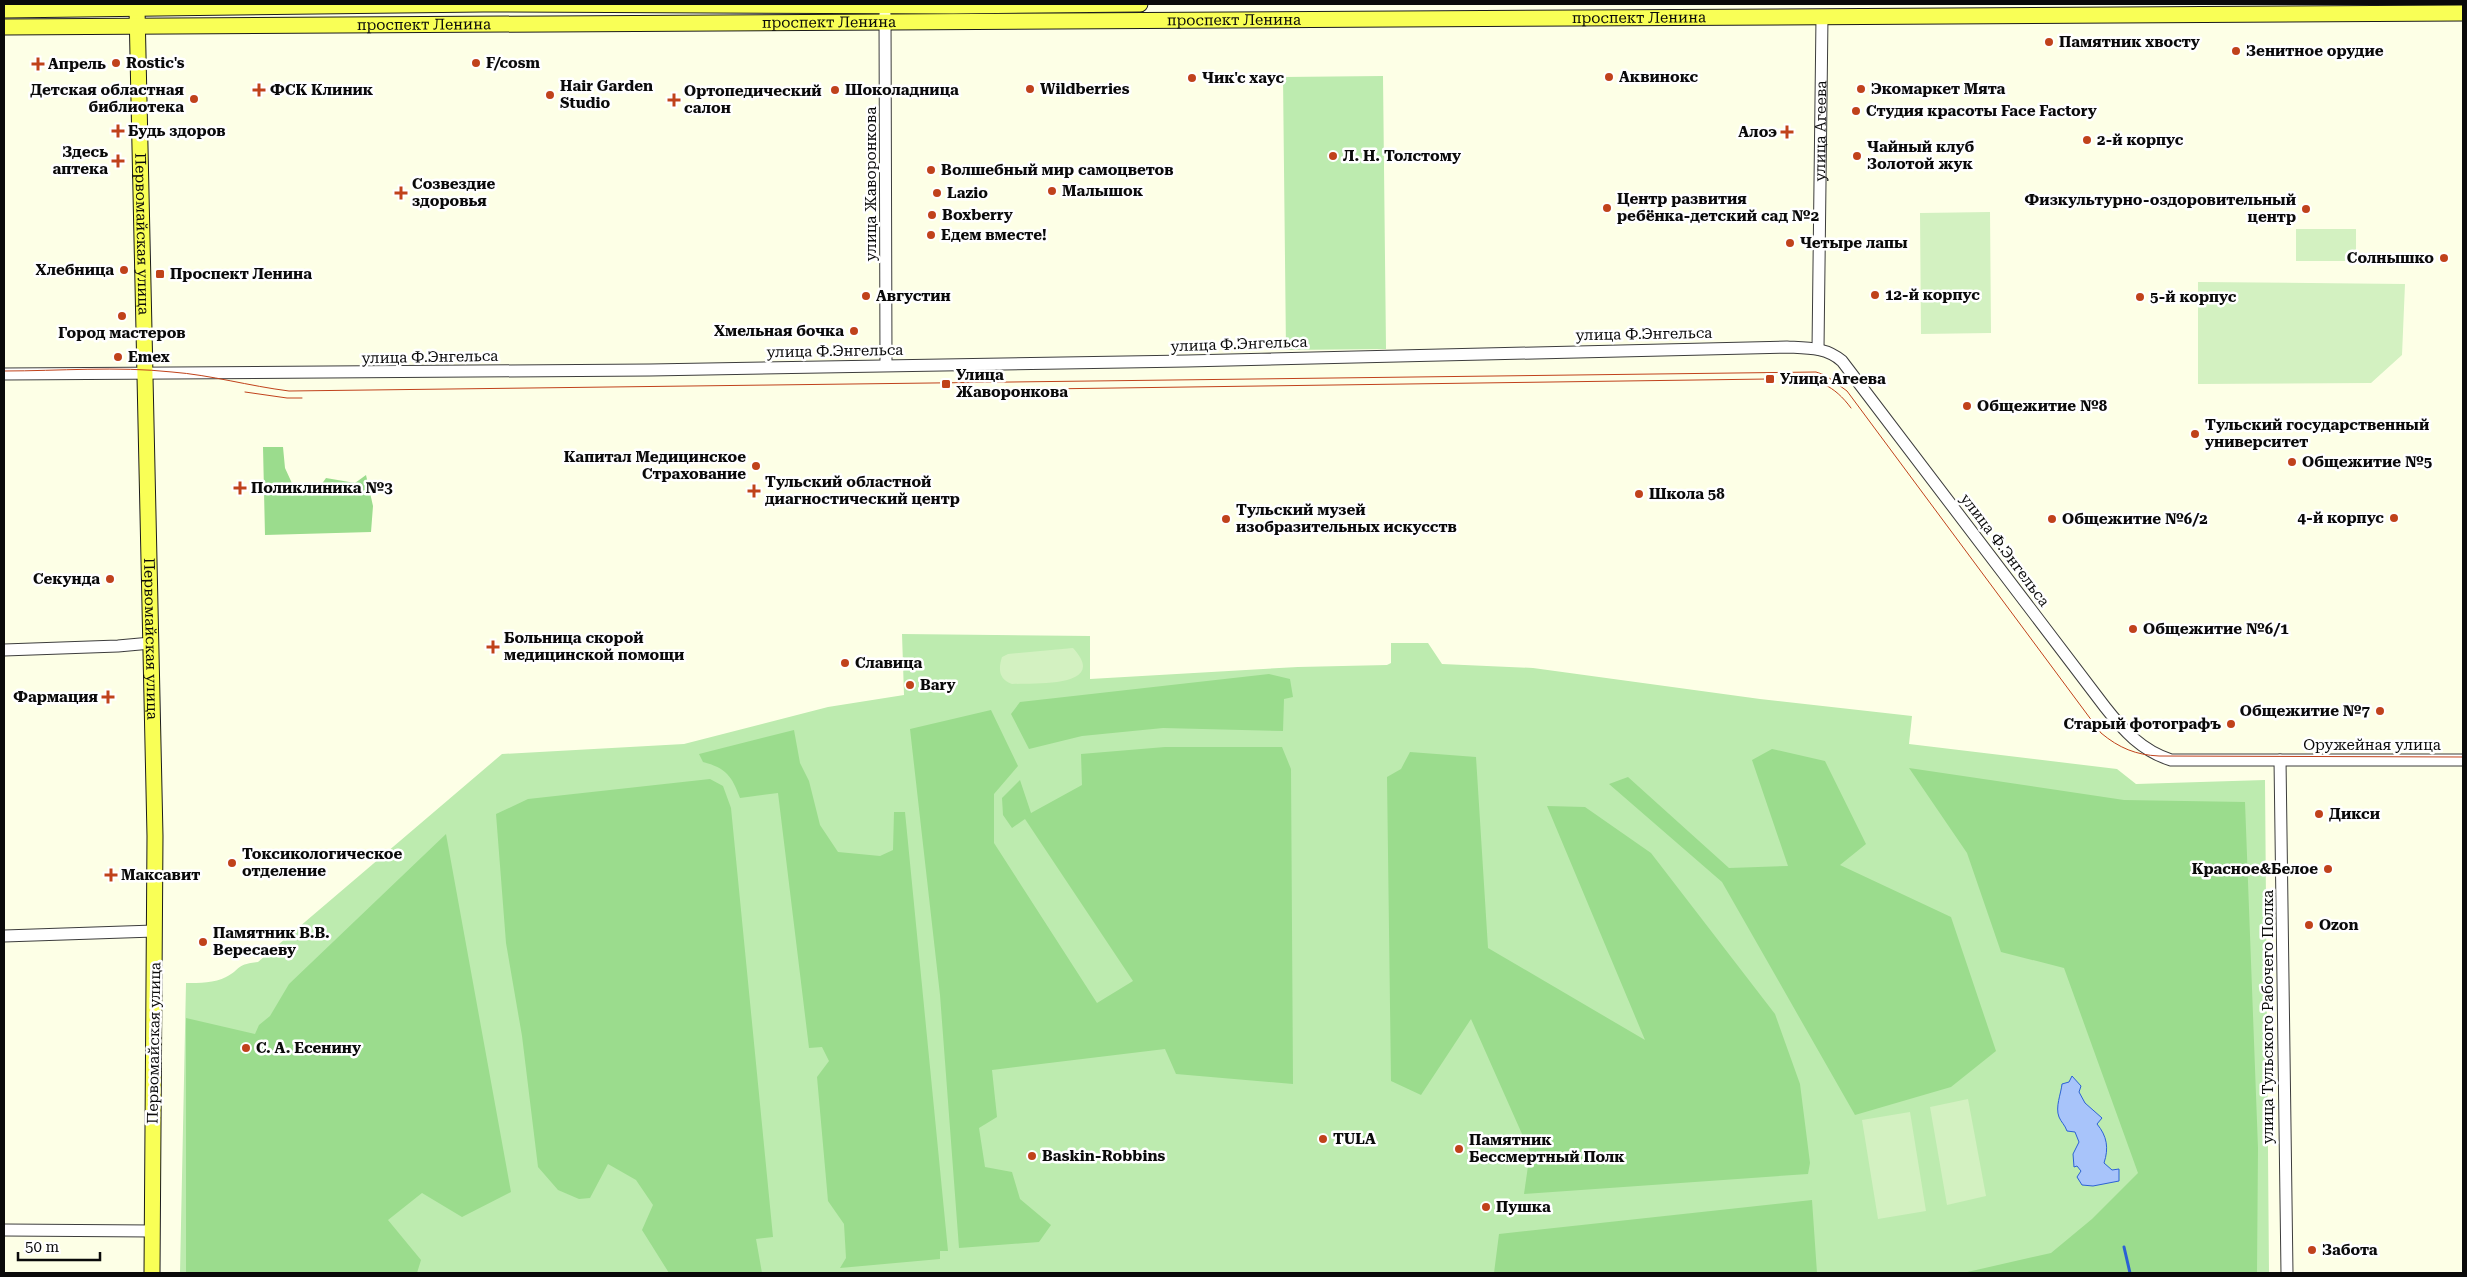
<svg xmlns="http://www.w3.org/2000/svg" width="2467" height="1277" viewBox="0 0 2467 1277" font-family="'Roboto Serif',serif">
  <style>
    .green { fill: #bdebaf }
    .forest { fill: #9bdc8d }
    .pitch { fill: #d3f1c1 }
    .water { fill: #a8c4fa; stroke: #2b61d5 }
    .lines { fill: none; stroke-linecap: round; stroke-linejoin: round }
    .stream { stroke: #2b61d5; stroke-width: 3 }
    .minor-casing { stroke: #3d3d3d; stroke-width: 13 }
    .major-casing { stroke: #1b1b1b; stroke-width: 17 }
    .minor { stroke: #fff; stroke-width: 11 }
    .major { stroke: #f9ff56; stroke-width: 15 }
    .tram { stroke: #c0421b; stroke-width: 1 }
    .poi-dot { fill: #c0421b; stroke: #fff; stroke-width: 2 }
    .labels { text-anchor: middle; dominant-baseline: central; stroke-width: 5; stroke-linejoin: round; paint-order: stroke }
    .street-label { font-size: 15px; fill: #0a0a0a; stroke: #fff }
    .poi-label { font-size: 15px; font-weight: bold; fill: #0a0a0a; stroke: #fff; text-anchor: start }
  </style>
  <rect width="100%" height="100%" fill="#fdffe6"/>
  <path class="green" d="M1383 76 1386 349 1286 350 1283 77Z
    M902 634 1090 636V679L1298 667 1387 665 1391 663V643H1428L1442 664 1533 668 1760 699 1912 716 1909 744 2117 769 2136 784 2265 780 2269 1273H180L186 983C199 983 215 983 226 977 243 968 234 965 258 962L502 754 684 744 828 707 904 695Z"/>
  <path class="forest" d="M263 447H283L285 468 296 492 321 485 326 478 355 483 366 475 373 506 371 532 265 535Z
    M1269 674 1290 679 1293 697 1284 699 1283 731 1163 728 1082 736 1029 749 1011 714 1020 702Z
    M991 710 1018 766 994 794V843L1097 1003 1133 981 1025 819 1012 828 1003 815 1002 798 1020 780 1031 813 1082 785 1081 754 1165 747H1282L1291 769 1293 1084 1176 1074 1165 1049 992 1070 997 1117 979 1128 985 1167 1012 1172 1020 1199 1051 1225 1039 1242 959 1248 940 995 910 729Z
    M794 730 800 763 809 781 820 825 838 852 880 856 893 850 894 812H905L948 1251H940V1259L840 1268 846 1258 844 1224 828 1201 817 1077 829 1061 822 1047 809 1048 778 793 740 798C732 776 726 768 703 762L699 754Z
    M1772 749 1825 761 1866 844 1840 865 1951 917 1996 1051 1951 1087 1855 1115 1722 882 1609 784 1628 777 1729 868 1788 866 1752 760Z
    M1410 752 1476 757 1488 948 1645 1040 1547 806 1585 807 1651 853 1775 1014 1800 1084 1810 1163 1808 1174 1524 1194 1530 1152 1471 1019 1421 1095 1391 1081 1387 777 1401 769Z
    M1909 768 2124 800 2245 802 2258 1148 2257 1273H1963L2051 1253 2092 1219 2138 1173 2064 968 2001 952 1967 853Z
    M710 779 723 786 731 808 773 1237 756 1239 762 1273H669L642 1230 653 1205 636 1180 608 1164 590 1198 579 1199 558 1190 538 1167 522 1036 506 943 496 814 528 799Z
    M446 834 511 1192 462 1217 422 1193 388 1220 421 1260 417 1273H186V1018L255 1034 259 1025 270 1016 289 984Z
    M1812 1200 1817 1273H1494L1499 1234Z"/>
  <path class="pitch" d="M1990 212 1991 333 1921 334 1920 213Z
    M2296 229H2356V261H2296Z
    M2198 282 2405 284 2402 355 2371 383 2198 384Z
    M1073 648C1110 688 1034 683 1012 684 999 679 998 670 1002 657L1008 654Z
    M1968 1099 1986 1196 1947 1205 1930 1107Z
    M1910 1112 1926 1211 1878 1219 1862 1120Z"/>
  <path class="water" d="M2072 1076 2081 1086 2079 1092 2085 1103 2102 1118 2097 1124C2107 1136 2109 1148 2104 1163L2112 1170 2119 1169V1181L2093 1186 2082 1185 2077 1177 2081 1171 2077 1166 2074 1167 2073 1154 2079 1142 2075 1132 2067 1131C2065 1125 2061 1122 2059 1117 2055 1107 2061 1094 2062 1084L2069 1082Z"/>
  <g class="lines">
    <path class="stream" d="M2124 1247 2130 1273"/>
    <defs>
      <g id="minor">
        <path d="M885 14 886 365"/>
        <path id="s1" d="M1818 349 1822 17"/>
        <path d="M4 374 650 370 1187 361 1787 347C1807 348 1826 347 1842 361L2105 707C2123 730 2142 751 2171 760H2463"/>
        <path d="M4 650 118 646 151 643"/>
        <path d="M2280 760 2287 1273"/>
        <path d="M4 936 154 931"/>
        <path d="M4 1230 152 1231"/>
      </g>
      <g id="major">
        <path id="s2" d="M137 9 155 836 152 1273"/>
        <path d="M4 10 483 4 953 6 1140 4"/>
        <path id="s3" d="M4 27 2463 13"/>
      </g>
    </defs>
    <use href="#minor" class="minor-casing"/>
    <use href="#major" class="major-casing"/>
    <use href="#minor" class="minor"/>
    <use href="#major" class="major"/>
    <path class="tram" d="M4 371C59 371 117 366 172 372 211 375 249 386 289 391L1816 372 1825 375 1847 391 2101 733C2119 748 2136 755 2159 756L2463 757
      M1789 378C1817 378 1834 385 1851 408
      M1044 389 1769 379
      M245 392 287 398H302"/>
  </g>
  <g class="poi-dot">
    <circle cx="2049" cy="42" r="5"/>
    <circle cx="2236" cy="51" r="5"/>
    <circle cx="116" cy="63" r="5"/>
    <circle cx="476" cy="63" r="5"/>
    <path d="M35.5 56.5h5v5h5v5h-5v5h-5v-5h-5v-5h5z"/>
    <circle cx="1609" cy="77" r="5"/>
    <circle cx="1192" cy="78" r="5"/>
    <circle cx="1030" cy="89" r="5"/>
    <circle cx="1861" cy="89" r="5"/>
    <path d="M256.5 82.5h5v5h5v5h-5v5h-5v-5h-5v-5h5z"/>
    <circle cx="835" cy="90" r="5"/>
    <circle cx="550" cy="95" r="5"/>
    <circle cx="194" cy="99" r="5"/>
    <path d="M671.5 92.5h5v5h5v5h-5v5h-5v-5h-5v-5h5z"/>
    <circle cx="1856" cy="111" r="5"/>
    <path d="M115.5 123.5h5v5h5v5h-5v5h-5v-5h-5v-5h5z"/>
    <path d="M1784.5 124.5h5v5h5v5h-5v5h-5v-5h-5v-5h5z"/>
    <circle cx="2087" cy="140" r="5"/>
    <circle cx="1333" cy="156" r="5"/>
    <circle cx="1857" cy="156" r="5"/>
    <path d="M115.5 153.5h5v5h5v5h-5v5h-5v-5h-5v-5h5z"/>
    <circle cx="931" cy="170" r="5"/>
    <circle cx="1052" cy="191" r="5"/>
    <path d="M398.5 185.5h5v5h5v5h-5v5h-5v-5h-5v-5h5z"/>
    <circle cx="937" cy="193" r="5"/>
    <circle cx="1607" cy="208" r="5"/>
    <circle cx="2306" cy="209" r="5"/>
    <circle cx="932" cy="215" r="5"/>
    <circle cx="931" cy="235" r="5"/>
    <circle cx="1790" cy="243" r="5"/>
    <circle cx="2444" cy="258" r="5"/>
    <circle cx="124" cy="270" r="5"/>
    <rect x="155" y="269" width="10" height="10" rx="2.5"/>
    <circle cx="1875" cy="295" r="5"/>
    <circle cx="866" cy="296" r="5"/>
    <circle cx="2140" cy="297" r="5"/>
    <circle cx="122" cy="316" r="5"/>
    <circle cx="854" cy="331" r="5"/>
    <circle cx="118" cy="357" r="5"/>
    <rect x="1765" y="374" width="10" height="10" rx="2.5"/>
    <rect x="941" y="379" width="10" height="10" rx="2.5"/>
    <circle cx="1967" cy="406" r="5"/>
    <circle cx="2195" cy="434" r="5"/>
    <circle cx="2292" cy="462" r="5"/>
    <circle cx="756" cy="466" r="5"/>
    <path d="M237.5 480.5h5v5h5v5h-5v5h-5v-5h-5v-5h5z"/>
    <path d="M751.5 483.5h5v5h5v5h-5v5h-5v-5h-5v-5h5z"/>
    <circle cx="1639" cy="494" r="5"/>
    <circle cx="2394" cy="518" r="5"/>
    <circle cx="1226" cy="519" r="5"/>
    <circle cx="2052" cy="519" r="5"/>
    <circle cx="110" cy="579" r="5"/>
    <circle cx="2133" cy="629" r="5"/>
    <path d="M490.5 639.5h5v5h5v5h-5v5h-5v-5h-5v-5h5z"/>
    <circle cx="845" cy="663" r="5"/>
    <circle cx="910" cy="685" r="5"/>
    <path d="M105.5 689.5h5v5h5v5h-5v5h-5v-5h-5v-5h5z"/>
    <circle cx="2380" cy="711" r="5"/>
    <circle cx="2231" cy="724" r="5"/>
    <circle cx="2319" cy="814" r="5"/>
    <circle cx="232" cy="863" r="5"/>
    <circle cx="2328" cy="869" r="5"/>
    <path d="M108.5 867.5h5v5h5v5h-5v5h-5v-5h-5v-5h5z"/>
    <circle cx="2309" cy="925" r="5"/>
    <circle cx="203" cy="942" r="5"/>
    <circle cx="246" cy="1048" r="5"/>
    <circle cx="1323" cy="1139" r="5"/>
    <circle cx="1459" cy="1149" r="5"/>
    <circle cx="1032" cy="1156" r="5"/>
    <circle cx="1486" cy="1207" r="5"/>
    <circle cx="2312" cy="1250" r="5"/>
  </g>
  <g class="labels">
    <g class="street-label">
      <text stroke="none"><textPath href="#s3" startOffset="1635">проспект Ленина</textPath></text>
      <text stroke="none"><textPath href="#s3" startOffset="825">проспект Ленина</textPath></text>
      <text stroke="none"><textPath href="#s3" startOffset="1230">проспект Ленина</textPath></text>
      <text stroke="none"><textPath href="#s3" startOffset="420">проспект Ленина</textPath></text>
      <text stroke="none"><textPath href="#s1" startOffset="218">улица Агеева</textPath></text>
      <text transform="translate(871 184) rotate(-90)">улица Жаворонкова</text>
      <text stroke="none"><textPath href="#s2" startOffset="225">Первомайская улица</textPath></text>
      <text transform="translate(1644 334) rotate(-1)">улица Ф.Энгельса</text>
      <text transform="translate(1239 344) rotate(-2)">улица Ф.Энгельса</text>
      <text transform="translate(835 351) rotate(-1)">улица Ф.Энгельса</text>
      <text transform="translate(430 357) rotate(-1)">улица Ф.Энгельса</text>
      <text transform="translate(2005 550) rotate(53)">улица Ф.Энгельса</text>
      <text stroke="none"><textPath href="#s2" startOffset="630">Первомайская улица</textPath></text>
      <text x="2372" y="745">Оружейная улица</text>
      <text transform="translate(2268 1017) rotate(-90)">улица Тульского Рабочего Полка</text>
      <text transform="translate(154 1043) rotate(-89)">Первомайская улица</text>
    </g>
    <g class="poi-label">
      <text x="2059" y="42">Памятник хвосту</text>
      <text x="2246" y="51">Зенитное орудие</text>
      <text x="126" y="63">Rostic's</text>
      <text x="486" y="63">F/cosm</text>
      <text x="48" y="64">Апрель</text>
      <text x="1619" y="77">Аквинокс</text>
      <text x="1202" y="78">Чик'с хаус</text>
      <text x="560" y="86">Hair Garden<tspan x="560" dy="17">Studio</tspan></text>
      <text x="1040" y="89">Wildberries</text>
      <text x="1871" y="89">Экомаркет Мята</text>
      <text x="184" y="90" text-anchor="end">Детская областная<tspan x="184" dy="17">библиотека</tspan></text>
      <text x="270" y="90">ФСК Клиник</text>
      <text x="845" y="90">Шоколадница</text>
      <text x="684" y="91">Ортопедический<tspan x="684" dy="17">салон</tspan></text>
      <text x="1866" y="111">Студия красоты Face Factory</text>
      <text x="128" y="131">Будь здоров</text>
      <text x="1777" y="132" text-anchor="end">Алоэ</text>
      <text x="2097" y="140">2-й корпус</text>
      <text x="1867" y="147">Чайный клуб<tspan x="1867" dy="17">Золотой жук</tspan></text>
      <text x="108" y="152" text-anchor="end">Здесь<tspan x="108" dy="17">аптека</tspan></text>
      <text x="1343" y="156">Л. Н. Толстому</text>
      <text x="941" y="170">Волшебный мир самоцветов</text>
      <text x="412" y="184">Созвездие<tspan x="412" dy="17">здоровья</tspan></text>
      <text x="1062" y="191">Малышок</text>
      <text x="947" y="193">Lazio</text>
      <text x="1617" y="199">Центр развития<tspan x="1617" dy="17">ребёнка-детский сад №2</tspan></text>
      <text x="2296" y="200" text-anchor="end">Физкультурно-оздоровительный<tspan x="2296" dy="17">центр</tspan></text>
      <text x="942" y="215">Boxberry</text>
      <text x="941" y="235">Едем вместе!</text>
      <text x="1800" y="243">Четыре лапы</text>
      <text x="2434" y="258" text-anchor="end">Солнышко</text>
      <text x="114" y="270" text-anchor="end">Хлебница</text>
      <text x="170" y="274">Проспект Ленина</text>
      <text x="1885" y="295">12-й корпус</text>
      <text x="876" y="296">Августин</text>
      <text x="2150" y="297">5-й корпус</text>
      <text x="844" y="331" text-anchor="end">Хмельная бочка</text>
      <text x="122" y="333" text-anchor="middle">Город мастеров</text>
      <text x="128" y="357">Emex</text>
      <text x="956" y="375">Улица<tspan x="956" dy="17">Жаворонкова</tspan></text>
      <text x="1780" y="379">Улица Агеева</text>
      <text x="1977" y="406">Общежитие №8</text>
      <text x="2205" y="425">Тульский государственный<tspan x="2205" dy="17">университет</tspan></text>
      <text x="746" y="457" text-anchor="end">Капитал Медицинское<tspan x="746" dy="17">Страхование</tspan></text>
      <text x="2302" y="462">Общежитие №5</text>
      <text x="765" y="482">Тульский областной<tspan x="765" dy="17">диагностический центр</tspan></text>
      <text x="251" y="488">Поликлиника №3</text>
      <text x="1649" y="494">Школа 58</text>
      <text x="1236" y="510">Тульский музей<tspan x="1236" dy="17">изобразительных искусств</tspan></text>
      <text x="2384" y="518" text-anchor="end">4-й корпус</text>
      <text x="2062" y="519">Общежитие №6/2</text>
      <text x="100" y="579" text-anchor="end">Секунда</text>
      <text x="2143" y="629">Общежитие №6/1</text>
      <text x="504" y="638">Больница скорой<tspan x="504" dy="17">медицинской помощи</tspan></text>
      <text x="855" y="663">Славица</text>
      <text x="920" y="685">Bary</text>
      <text x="98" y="697" text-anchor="end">Фармация</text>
      <text x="2370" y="711" text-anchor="end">Общежитие №7</text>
      <text x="2221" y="724" text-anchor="end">Старый фотографъ</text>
      <text x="2329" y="814">Дикси</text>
      <text x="242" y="854">Токсикологическое<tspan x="242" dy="17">отделение</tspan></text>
      <text x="2318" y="869" text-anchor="end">Красное&amp;Белое</text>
      <text x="121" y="875">Максавит</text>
      <text x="2319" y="925">Ozon</text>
      <text x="213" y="933">Памятник В.В.<tspan x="213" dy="17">Вересаеву</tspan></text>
      <text x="256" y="1048">С. А. Есенину</text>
      <text x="1333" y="1139">TULA</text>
      <text x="1469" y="1140">Памятник<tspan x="1469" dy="17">Бессмертный Полк</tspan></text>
      <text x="1042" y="1156">Baskin-Robbins</text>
      <text x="1496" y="1207">Пушка</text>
      <text x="2322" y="1250">Забота</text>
    </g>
  </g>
  <rect width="2467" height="1277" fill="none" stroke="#0a0a0a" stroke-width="10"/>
  <path d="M18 1252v8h82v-8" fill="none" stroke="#0a0a0a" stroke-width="2.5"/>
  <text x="25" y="1252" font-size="15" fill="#0a0a0a" stroke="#ffffff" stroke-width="4" paint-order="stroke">50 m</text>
</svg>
